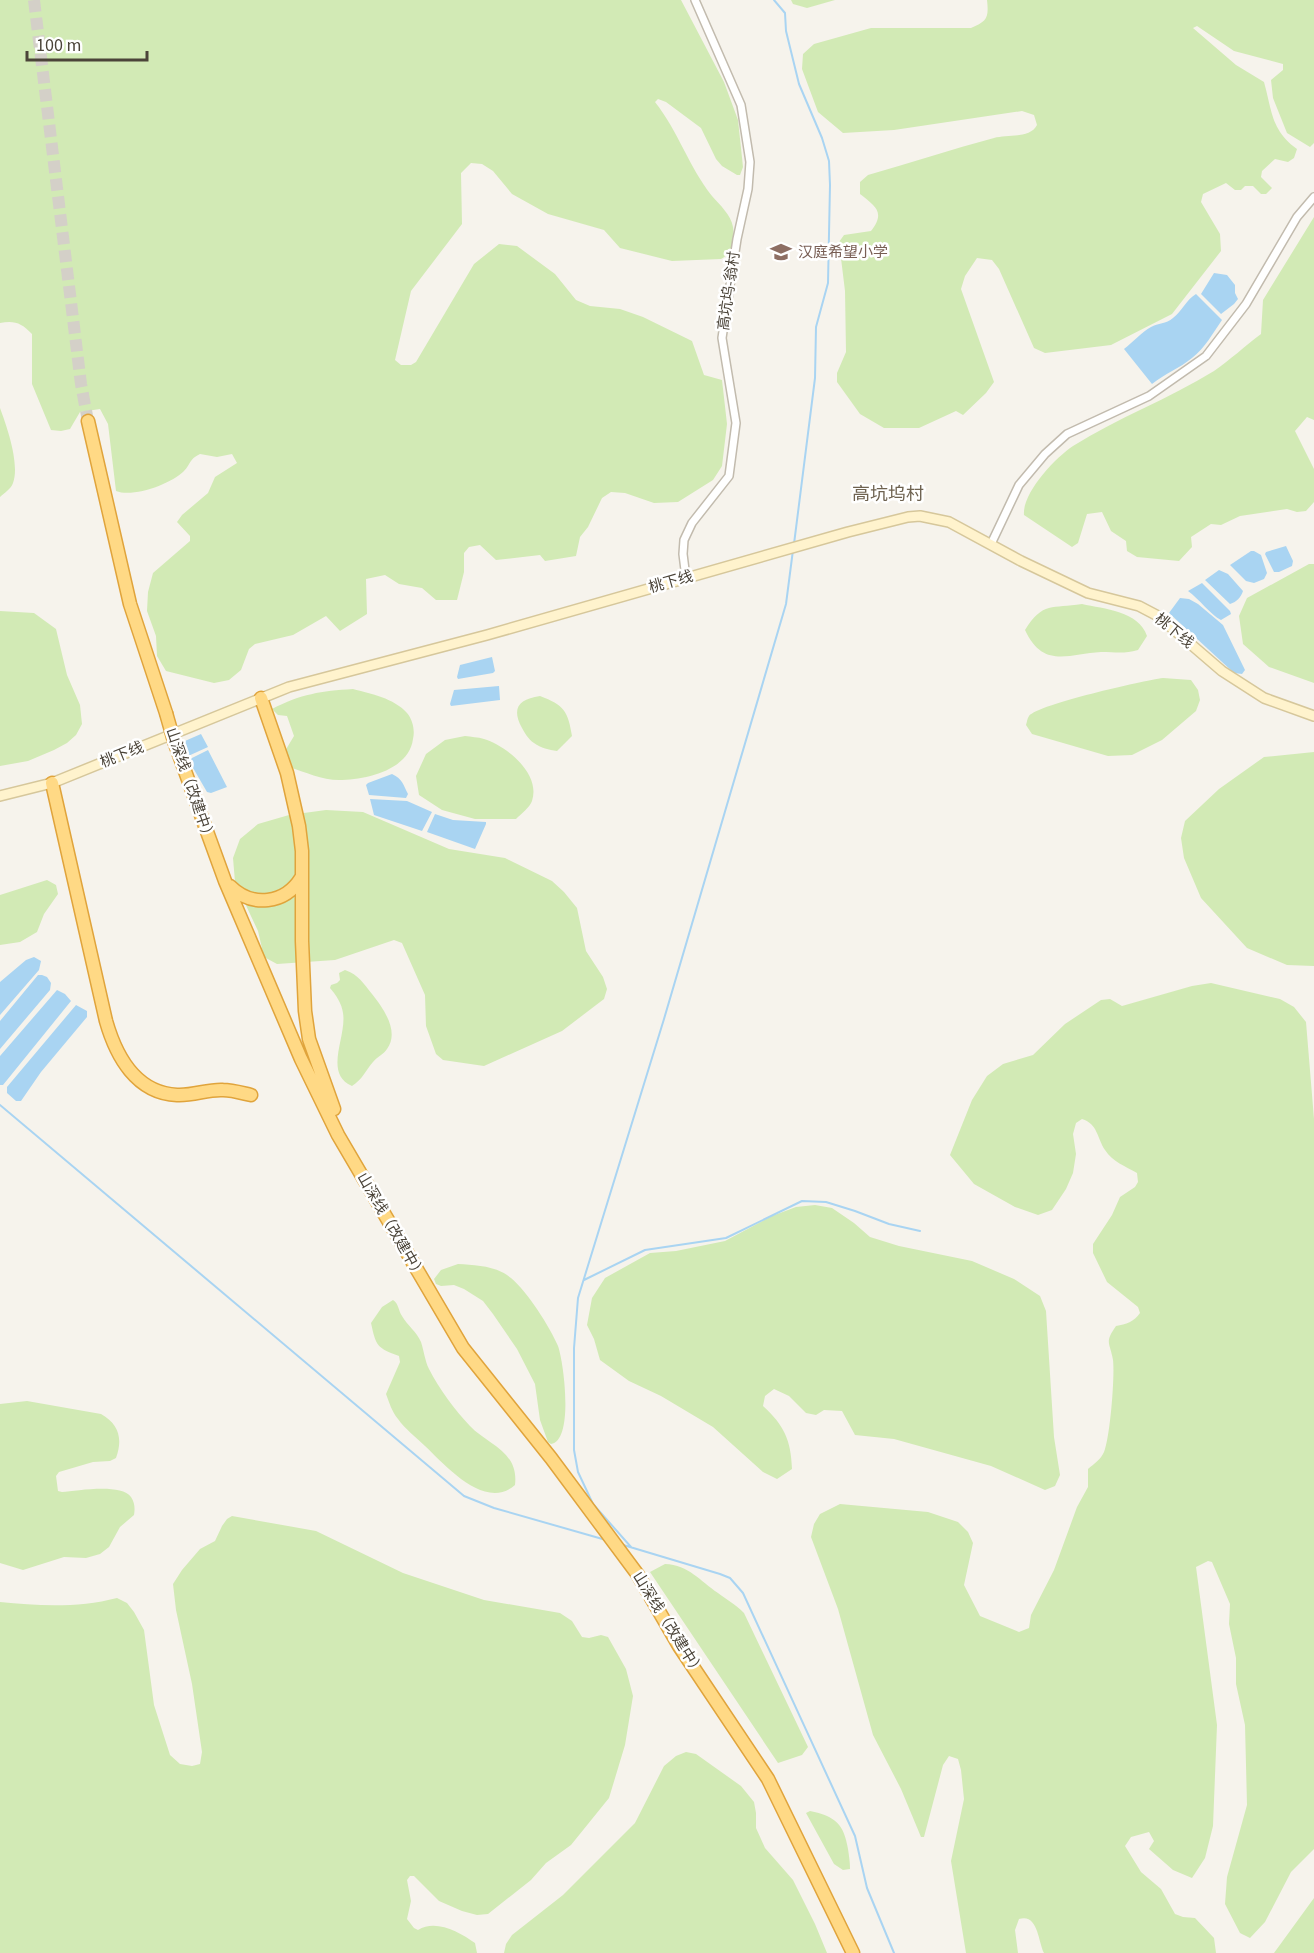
<svg xmlns="http://www.w3.org/2000/svg" width="1314" height="1953" viewBox="0 0 1314 1953" font-family="'Source Sans 3','Noto Sans SC',sans-serif">
  <style>
    .green { fill: #d2eab5 }
    .water { fill: #a9d4f2 }
    .lines { fill: none; stroke-linecap: round; stroke-linejoin: round }
    .stream { stroke: #a9d4f2; stroke-width: 2 }
    .trunk-tunnel { stroke: #d4d0c8; stroke-width: 12; stroke-dasharray: 12 6; stroke-linecap: butt }
    .minor-casing { stroke: #c2bbae; stroke-width: 10 }
    .secondary-casing { stroke: #d6c79b; stroke-width: 12 }
    .trunk-casing { stroke: #e0a43c; stroke-width: 15 }
    .minor { stroke: #fff; stroke-width: 7 }
    .secondary { stroke: #fff3cd; stroke-width: 9 }
    .trunk { stroke: #ffd985; stroke-width: 12 }
    .trunk-bridge-casing { stroke: #e0a43c; stroke-width: 15; stroke-linecap: butt }
    .trunk-bridge { stroke: #ffd985; stroke-width: 12 }
    .labels { text-anchor: middle; dominant-baseline: central; stroke-width: 5; stroke-linejoin: round; paint-order: stroke }
    .education-label { font-size: 15px; fill: #785e54; stroke: #fff; text-anchor: start }
    .street-label { font-size: 15px; fill: #4b4439; stroke: #fff }
    .quarter-label { font-size: 18px; fill: #6e6250; stroke: #fff }
  </style>
  <rect width="100%" height="100%" fill="#f6f3ec"/>
  <path class="green" d="M0 0H681L724 82 738 120 743 167 740 175H737L722 166 716 159 701 128 666 102 658 99 655 102C678 131 689 167 712 196 720 205 731 215 733 227 735 238 732 254 721 259L672 261 620 248 604 230 548 214 512 194 493 171 482 164 471 163 461 173 462 224 411 291 395 360 401 365H411L416 362 474 264 499 244 517 246 555 274 576 300 590 306 620 309 643 317 692 341 704 375 722 380 727 424 722 466 713 480 678 502 654 503 625 493 611 492 602 498 588 527 580 537 576 556 545 561 540 555 496 560 480 545 469 547 464 553V572L457 600H436L422 588 399 584 385 575 366 579 367 614 340 631 326 616 293 635 255 644 249 649 241 670 229 680 214 683 166 671 157 656 156 636 147 611 148 592 153 573 190 541V536L177 522 182 515 208 493 215 477 237 463 232 454 217 457 200 454C189 459 191 464 184 471 171 484 133 498 116 491L108 424 100 409 80 412 70 429 61 431 51 430 32 384V334C22 323 14 320 0 323Z
    M791 0H835L807 8 793 4Z
    M987 0H1314V143L1310 147 1287 133 1273 98 1271 80 1283 70V64L1234 51 1197 26 1193 28 1236 65 1264 82C1272 111 1271 130 1297 149L1294 158 1288 162 1275 159 1262 171 1261 177 1272 188 1266 194H1261L1253 186H1245L1241 190H1235L1226 183 1203 194 1201 202 1220 234 1221 251 1172 314 1111 345 1045 353 1034 348 999 269 992 260 977 258 965 276 961 289 994 382 986 393 963 415 956 411 919 428H884L860 414 837 382V373L846 352 845 291 839 242 844 235 871 231C886 212 875 206 860 194V182L868 175C910 163 952 149 994 138 1007 134 1030 139 1037 125L1034 115 1022 111 894 130 843 133 818 112 802 69 803 54 814 44 871 28H971C987 21 989 18 987 0Z
    M1314 217V420L1307 417 1295 431 1314 469V502L1306 511 1297 512 1287 509 1240 516 1221 525 1211 524 1191 537 1192 547 1179 561 1137 557 1127 551 1126 541 1111 531 1102 512 1087 514 1078 543 1072 547 1024 515C1022 493 1055 458 1073 446 1117 418 1169 399 1214 371 1230 360 1245 346 1261 334L1263 300Z
    M0 408C7 427 20 464 13 483 11 489 4 493 0 497Z
    M1309 564H1314V683L1269 667 1243 644 1239 616 1247 598Z
    M1082 604C1104 609 1139 611 1147 636L1138 650C1124 654 1116 652 1101 652 1068 654 1043 669 1025 630 1043 601 1052 609 1082 604Z
    M0 611 34 613 56 629 67 675 80 705 82 724 76 735 67 743 54 750 28 761 0 766Z
    M1163 678 1191 680 1198 690 1200 700 1196 711 1162 740 1132 755 1108 756 1032 734 1026 725C1027 722 1027 719 1029 716 1039 704 1142 681 1163 678Z
    M353 689C371 694 394 698 407 713 413 720 415 731 413 739 409 770 366 780 339 780 322 780 305 772 289 767L285 751 294 736 287 716 278 715 272 709C301 694 321 691 353 689Z
    M540 696C564 705 568 711 572 736L557 751C549 750 541 748 534 743 528 739 525 733 522 728 511 708 519 699 540 696Z
    M465 736C471 737 478 737 484 739 507 746 541 774 532 801 530 807 521 814 516 819H475L442 810 419 795 416 776 426 754 445 740Z
    M1314 752V966L1287 965 1247 948 1201 898 1184 858 1181 838 1185 821 1219 789 1264 757Z
    M326 810 363 812 449 849 505 858 552 881 564 892 577 908 586 951 603 977 607 989 604 999 562 1031 484 1066 443 1060 436 1054 426 1026 425 995 402 943 394 940 335 960 277 964 264 957 258 931 235 882 233 858 240 839 258 824 289 815Z
    M47 880 56 885 58 894 44 914 37 932 20 942 0 945V895Z
    M345 970C359 975 363 983 372 994 383 1008 400 1031 387 1049 384 1054 377 1057 373 1062 366 1070 362 1080 352 1086 323 1073 347 1037 343 1013 342 1004 336 995 330 988L331 985 337 983 340 980 339 973Z
    M1211 983 1280 999 1294 1007 1306 1022 1314 1119V1849L1291 1872 1265 1922 1250 1938 1240 1933 1225 1904 1227 1877 1247 1805 1245 1725 1236 1684V1658L1229 1624 1230 1604 1212 1562 1208 1561 1196 1567 1217 1725 1213 1826 1205 1858 1192 1878 1173 1870 1149 1849 1154 1841 1149 1832 1131 1837 1125 1846 1141 1872 1161 1889 1175 1914 1183 1917 1195 1918 1214 1938 1216 1953H1044C1038 1941 1038 1913 1019 1919L1015 1930 1018 1953H966L951 1861 964 1799 961 1770 958 1759 949 1756 943 1765 924 1837H921L901 1789 873 1735 838 1609 811 1537 814 1524 820 1514 840 1504 928 1512 958 1522 968 1532 973 1543 964 1585 980 1616 1019 1632 1029 1628 1031 1615 1054 1570 1077 1507 1088 1487V1469C1094 1464 1101 1459 1104 1452 1110 1438 1115 1376 1113 1360 1110 1342 1104 1343 1116 1326 1126 1324 1134 1322 1140 1313L1138 1307 1107 1282 1093 1253V1244L1112 1215 1120 1197 1135 1187 1138 1182 1137 1173C1125 1166 1113 1162 1105 1150 1097 1138 1098 1124 1082 1119L1076 1123 1073 1134 1076 1154 1073 1173 1066 1189 1052 1210 1038 1215 1015 1207 974 1184 950 1155 972 1100 987 1076 1003 1064 1033 1055 1065 1024 1101 1000 1110 999 1122 1006 1192 986Z
    M815 1205 832 1208 854 1223 870 1237 899 1246 972 1261 1014 1279 1040 1296 1046 1311 1054 1437 1060 1475 1055 1486 1045 1490 991 1466 894 1439 855 1435 842 1411 824 1410 816 1415 806 1413 789 1396 774 1389 765 1396 763 1406C784 1425 791 1440 792 1469L777 1479 763 1472 713 1427 661 1396 629 1381 600 1360 594 1339 587 1325 592 1298 605 1278 650 1253 676 1251 725 1241 772 1216 796 1207Z
    M458 1264C476 1265 497 1266 511 1278 527 1291 550 1327 558 1346 564 1363 574 1441 551 1444L548 1442 540 1420 535 1384 517 1349 493 1314 483 1301 464 1289 454 1285 441 1286 436 1284 434 1279 441 1270Z
    M393 1300C399 1304 398 1310 402 1316 407 1325 417 1332 421 1342 424 1351 425 1361 429 1369 439 1389 455 1410 470 1426 488 1445 519 1451 515 1485 485 1511 446 1466 425 1446 416 1437 405 1429 398 1419 392 1412 389 1402 386 1394L400 1362 399 1356C377 1348 376 1346 371 1323L382 1307Z
    M27 1401 101 1414C119 1424 123 1439 116 1458L110 1461 93 1462 59 1472 56 1476 58 1491 62 1492C77 1491 121 1483 131 1497 135 1503 135 1509 134 1515L120 1527 109 1547 100 1554 86 1558 64 1557 23 1570 0 1563V1404Z
    M232 1516 316 1531 403 1573 484 1600 560 1613 572 1621 582 1637 589 1638 601 1635 608 1637 626 1669 633 1696 625 1745 609 1798 571 1845 546 1863 531 1880 488 1914 477 1915 462 1911 439 1901 414 1876H410L407 1880 411 1901 407 1919 414 1928 418 1930C436 1919 459 1932 475 1943L477 1953H0V1602C39 1606 79 1608 117 1598L127 1603 134 1612 144 1630 154 1705 170 1755 180 1764 192 1766 200 1764 202 1752 192 1684 176 1610 173 1584 182 1570 200 1549 215 1541 222 1526 227 1519Z
    M665 1564C689 1565 700 1581 718 1593 727 1600 735 1604 744 1613L808 1747 802 1755 778 1763 650 1572Z
    M686 1752 696 1754 741 1786 754 1802 756 1813V1828L765 1848 793 1880 815 1924 827 1953H504L506 1944 512 1935 563 1895 635 1823 664 1766 676 1756Z
    M810 1811C835 1816 844 1824 848 1849 849 1856 850 1862 850 1869L843 1870 834 1864 806 1813Z
    M1314 1898V1953H1274Z"/>
  <path class="water" d="M1214 273 1227 275 1235 285V293L1238 299 1234 304 1221 314 1201 294Z
    M1196 294 1222 320C1213 333 1205 348 1192 358 1180 368 1164 374 1152 384L1124 349C1133 342 1142 332 1151 327 1158 323 1166 324 1173 318 1182 311 1186 300 1196 294Z
    M1286 546 1293 561 1292 566 1279 572H1274L1265 554 1266 552Z
    M1251 551H1254L1261 555 1267 573 1264 579 1254 583 1246 581 1230 565Z
    M1219 570 1228 574 1243 591C1241 597 1237 602 1230 604L1205 580Z
    M1202 583 1230 611 1231 614 1221 620C1211 615 1199 599 1188 591Z
    M1180 598 1189 599 1198 604 1223 625 1245 670 1242 674 1234 673 1169 613Z
    M492 657 495 671 493 673 458 679 457 677 460 665Z
    M499 686 500 700 451 706 450 704 454 690Z
    M201 734 208 747 186 757 178 744Z
    M208 750 227 787 211 793 207 792 189 761 190 759Z
    M392 774C403 779 403 785 408 794L406 798 369 795 366 785 368 783Z
    M370 799 407 801 432 812 422 831 374 815Z
    M435 814 453 820 486 822V824L475 849 427 832Z
    M34 957 41 961 39 970 0 1015V982L26 960Z
    M38 975H42L47 977 51 983 50 990 0 1049V1021Z
    M57 990 65 994 71 1001 3 1085H0V1056Z
    M76 1005 87 1011V1017L41 1072 21 1101H16L7 1093V1087Z"/>
  <g class="lines">
    <path class="stream" d="M774 0 785 13 786 31 799 84 822 138 829 161 830 185 828 283 816 327 815 378 794 544
      M0 1105 464 1496 494 1508 606 1540
      M584 1280 645 1250 726 1238 802 1201 826 1202 855 1211 889 1224 920 1231
      M620 1544 720 1574 730 1578 743 1593 855 1836 867 1888 894 1953
      M631 1547 593 1504 578 1472 574 1450V1348L578 1298 664 1019 786 604 793 550"/>
    <path class="trunk-tunnel" d="M34 0 81 384 88 421"/>
    <defs>
      <path id="minor" d="M991 544 1019 485 1045 454 1067 434 1149 396 1206 356 1246 304 1297 217 1314 197
        M686 578 683 554 684 540 692 523 729 476 736 423 722 338 737 239 748 189 750 162 741 105 695 0"/>
      <path id="secondary" d="M0 796 52 783 289 687 487 635 848 532 908 517 920 516 949 522 1021 561 1088 593 1139 606 1158 616 1222 671 1264 698 1314 716"/>
      <path id="trunk" d="M88 421 130 604 166 713
        M261 698 287 773 299 826 302 851V941L305 1011 309 1039 334 1109
        M174 741 225 881 301 1059 338 1135 463 1348 551 1458 638 1575 679 1646 768 1779 853 1953
        M52 783 106 1021C116 1056 136 1093 177 1095 193 1096 208 1089 223 1090 232 1090 242 1093 251 1095
        M230 886C252 908 285 904 301 878"/>
    </defs>
    <use href="#minor" class="minor-casing"/>
    <use href="#secondary" class="secondary-casing"/>
    <use href="#trunk" class="trunk-casing"/>
    <use href="#minor" class="minor"/>
    <use href="#secondary" class="secondary"/>
    <use href="#trunk" class="trunk"/>
    <defs>
      <path id="trunk-bridge" d="M166 713 174 741"/>
    </defs>
    <use href="#trunk-bridge" class="trunk-bridge-casing"/>
    <use href="#trunk-bridge" class="trunk-bridge"/>
  </g>
  <defs>
    <symbol id="school-bare" viewBox="-9 -9 18 18"><path d="M0-5L7-2L0 1L-7-2ZM-4 1L0 2.5L4 1V4Q0 6-4 4Z" fill="#8d6e63" stroke="#fff" stroke-width="2.5" paint-order="stroke"/></symbol>
  </defs>
  <g fill-rule="evenodd">
    <use href="#school-bare" x="766" y="237" width="30" height="30"/>
  </g>
  <g class="labels">
    <g class="education-label">
      <text x="798" y="252">汉庭希望小学</text>
    </g>
    <g class="street-label">
      <text transform="translate(729 291) rotate(-82)">高坑坞-翁村</text>
      <text transform="translate(671 582) rotate(-16)">桃下线</text>
      <text transform="translate(1174 631) rotate(39)">桃下线</text>
      <text transform="translate(122 755) rotate(-22)">桃下线</text>
      <text transform="translate(190 785) rotate(71)">山深线（改建中）</text>
      <text transform="translate(391 1226) rotate(60)">山深线（改建中）</text>
      <text transform="translate(668 1624) rotate(58)">山深线（改建中）</text>
    </g>
    <g class="quarter-label">
      <text x="888" y="494">高坑坞村</text>
    </g>
  </g>
  <path d="M27 51v9h120v-9" fill="none" stroke="#4b4439" stroke-width="3"/>
  <text x="36" y="51" font-size="18" fill="#4b4439" stroke="#ffffff" stroke-width="4.5" paint-order="stroke">100 m</text>
</svg>
